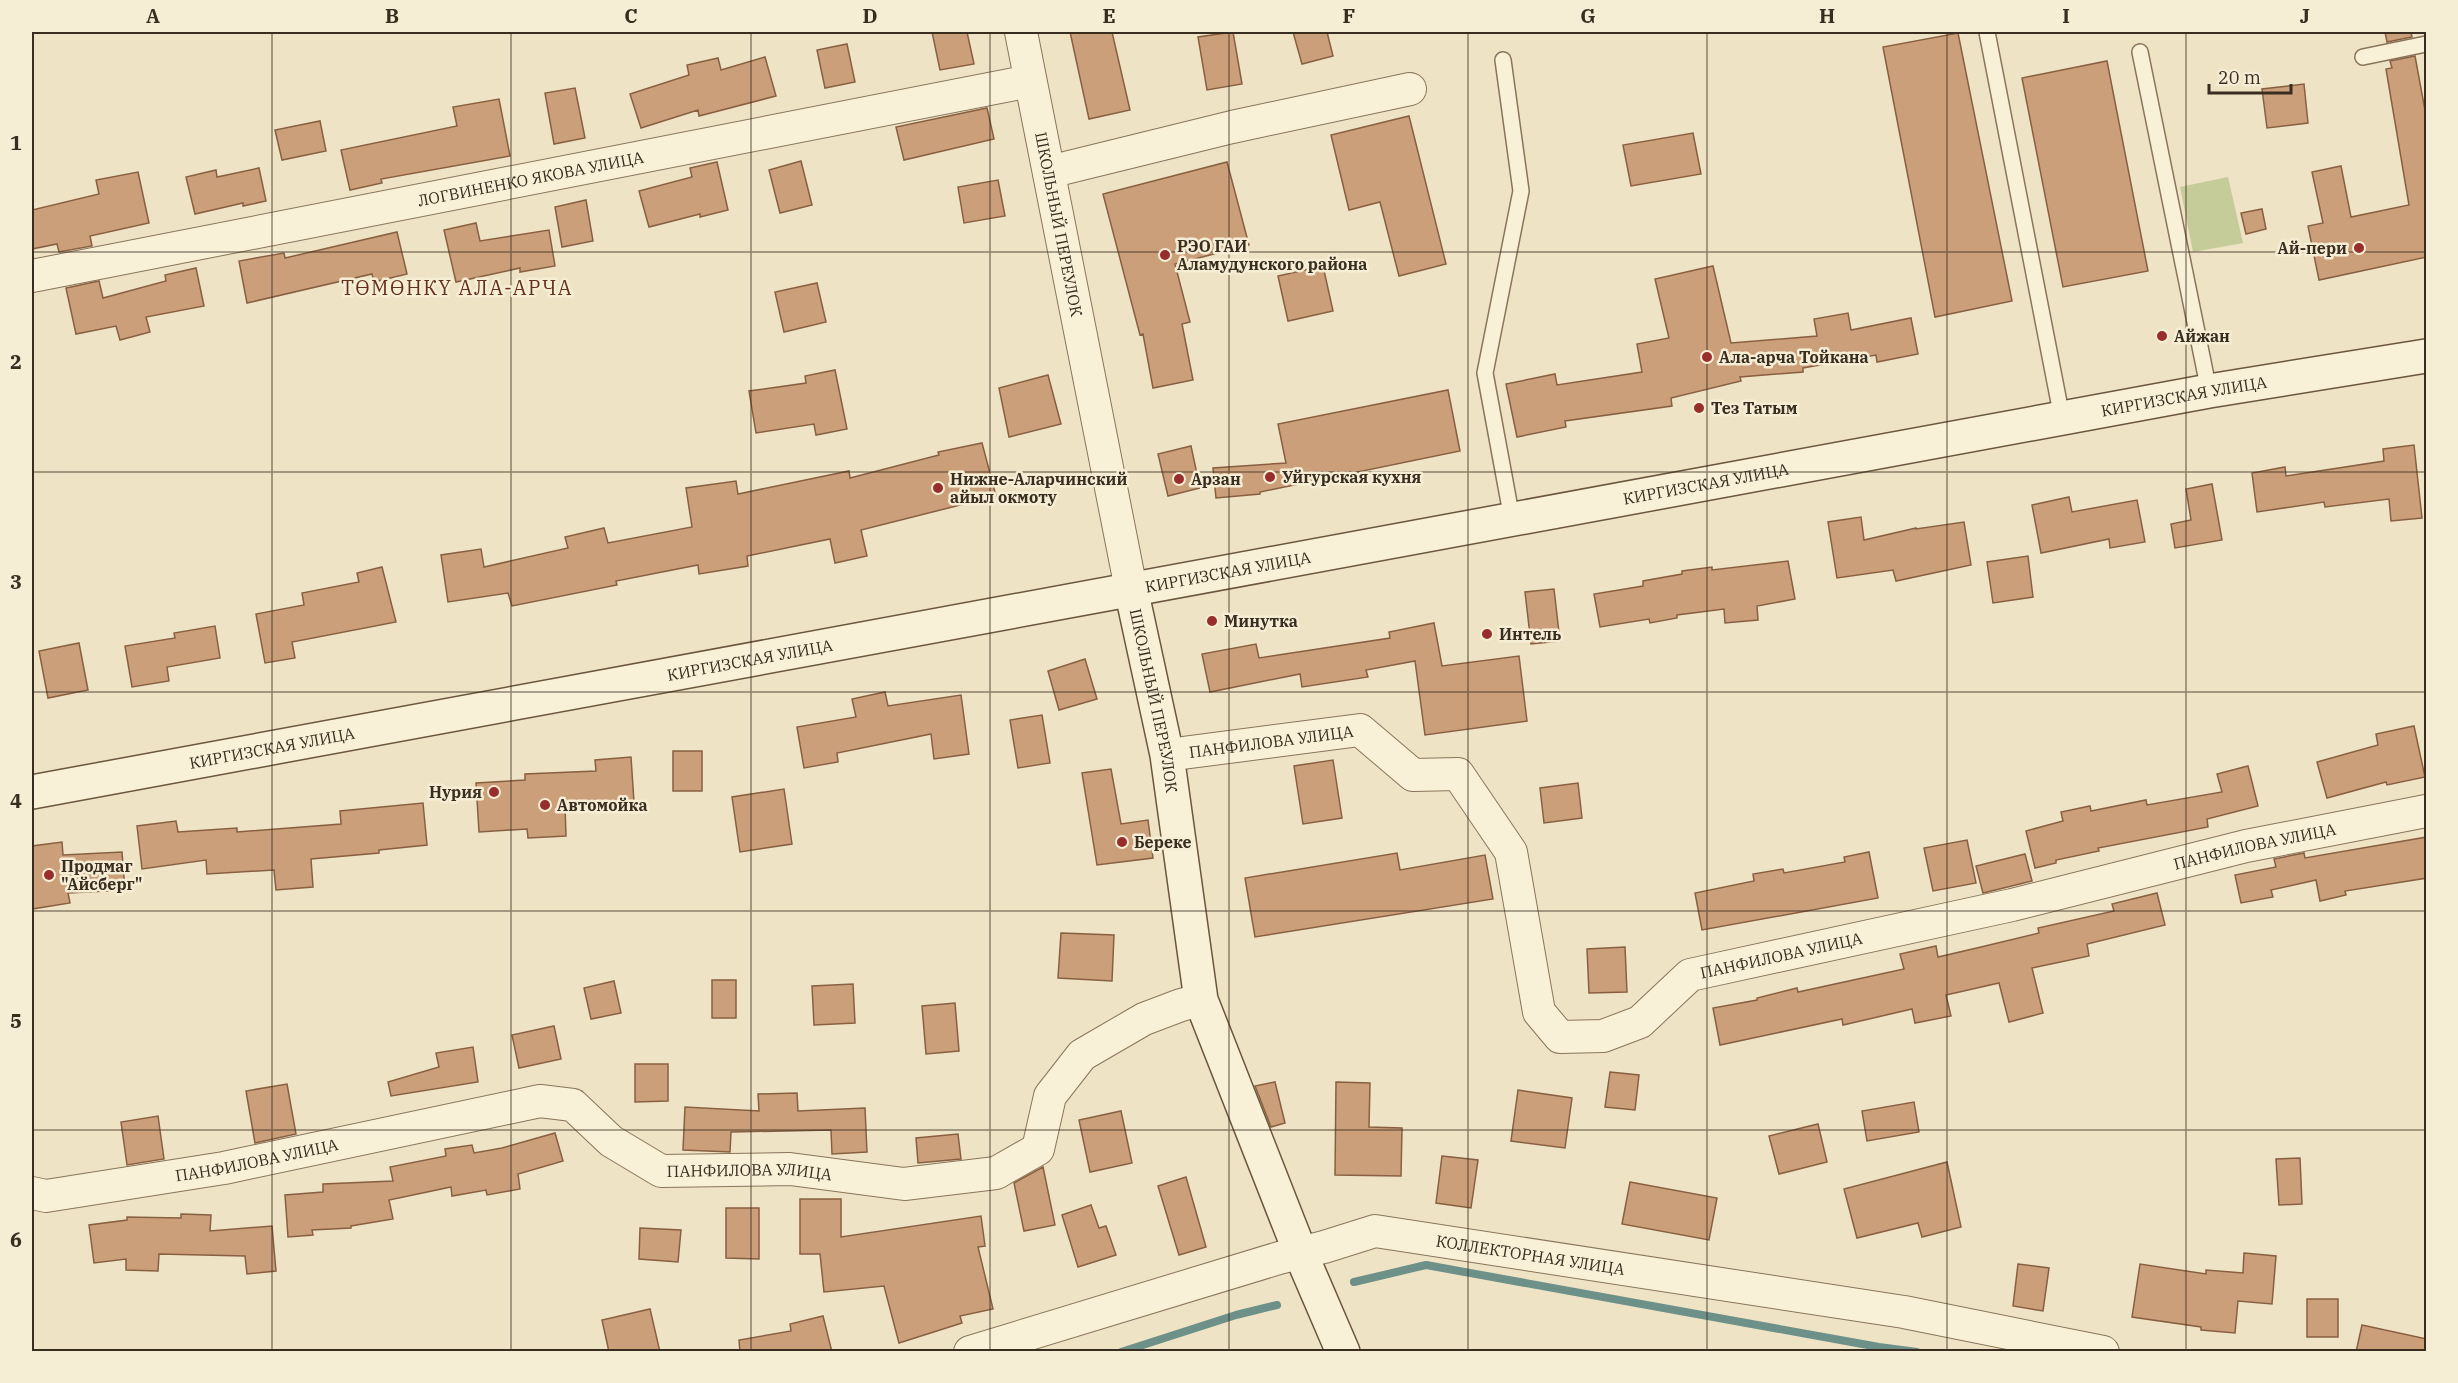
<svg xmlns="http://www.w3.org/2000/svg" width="2458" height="1383" viewBox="0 0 2458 1383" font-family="'IBM Plex Serif',serif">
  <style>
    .green { fill: #c5cc99 }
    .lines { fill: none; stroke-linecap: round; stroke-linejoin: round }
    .stream { stroke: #6d9089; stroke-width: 8 }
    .building { fill: #cc9f7b; stroke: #886041; stroke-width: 1.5 }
    .lane-casing { stroke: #89755b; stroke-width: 18 }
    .street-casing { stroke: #89755b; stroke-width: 34 }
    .secondary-casing { stroke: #6b563e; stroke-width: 36 }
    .lane { stroke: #f9f0d8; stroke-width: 15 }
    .street { stroke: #f9f0d8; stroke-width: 32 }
    .secondary { stroke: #f9f0d8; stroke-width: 33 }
    .grid { fill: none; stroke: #392d1f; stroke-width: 1.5; stroke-opacity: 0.55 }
    .poi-dot { fill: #982e2b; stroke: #f6edd5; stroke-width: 2 }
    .labels { text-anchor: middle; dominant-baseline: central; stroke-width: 5; stroke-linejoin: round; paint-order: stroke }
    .street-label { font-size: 16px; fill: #392d1f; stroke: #f6edd5 }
    .poi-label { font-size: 16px; font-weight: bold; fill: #392d1f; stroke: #f6edd5; text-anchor: start }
    .quarter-label { font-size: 20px; letter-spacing: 1.5px; fill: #66301e; stroke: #f6edd5 }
    .neatline { fill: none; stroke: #392d1f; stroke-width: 2 }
    .grid-label { font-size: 20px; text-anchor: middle; font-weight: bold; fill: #392d1f }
  </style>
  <rect width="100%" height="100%" fill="#eee3c5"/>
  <path class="green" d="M2228 177 2243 243 2193 252 2180 187Z"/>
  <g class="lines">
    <path class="stream" d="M1354 1282 1426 1265 1879 1347 1917 1352
      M1121 1352 1236 1315 1277 1305"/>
  </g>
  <path class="building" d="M932 32H967L974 64 940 70Z
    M1070 32H1112L1130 110 1089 119Z
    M1233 32 1242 84 1207 90 1198 37Z
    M1293 32H1327L1333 56 1302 64Z
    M2385 32H2411L2412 37 2387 42Z
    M1958 33 2012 301 1935 317 1883 47Z
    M847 44 855 82 825 88 817 50Z
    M2415 56 2427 121V257L2319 280 2308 226 2323 223 2312 172 2341 166 2351 217 2409 205 2386 69 2392 68 2390 61Z
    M765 57 776 96 699 116 698 110 641 128 630 94 689 75 687 65 718 58 721 70Z
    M2107 61 2148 271 2063 287 2022 78Z
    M2304 84 2308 123 2267 128 2262 89Z
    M575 88 585 138 554 144 545 93Z
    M499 99 510 156 381 179 382 183 350 190 341 150 457 126 453 107Z
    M987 108 994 139 904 160 896 127Z
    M1409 116 1446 264 1399 276 1380 202 1349 210 1331 135Z
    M320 121 326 151 282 160 275 130Z
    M1693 133 1701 174 1631 186 1623 145Z
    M801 161 812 205 780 213 769 170Z
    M717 162 728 210 700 217V214L649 227 639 191 692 177 690 168Z
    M1227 162 1249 245 1175 264 1190 322 1182 324 1193 380 1153 388 1143 334 1140 335 1103 194Z
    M259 168 266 201 243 206V203L195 214 186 177 216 170 217 177Z
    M138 172 149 223 90 236 92 246 59 252 57 244 32 249V210L99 194 96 180Z
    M998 180 1005 216 964 223 958 187Z
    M586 200 593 241 562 247 555 207Z
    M2262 209 2266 229 2246 234 2241 213Z
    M476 223 480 241 549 230 555 266 520 272V268L456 282 444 230Z
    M397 232 407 274 374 282 372 274 247 303 239 261 284 253 285 258Z
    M1323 266 1333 311 1288 321 1278 276Z
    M1713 266 1731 343 1817 336 1814 319 1848 313 1851 330 1911 318 1918 354 1877 362 1876 355 1803 368V372L1740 377 1741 381 1671 398 1672 406 1565 421 1566 427 1517 437 1506 384 1555 374 1557 385 1642 372 1637 344 1669 338 1655 279Z
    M196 268 204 306 146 317 150 332 120 340 116 326 76 334 66 288 99 281 103 298 166 281 165 275Z
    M817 283 826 322 784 332 775 292Z
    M835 370 847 429 816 435 814 424 756 433 749 391 806 383 805 376Z
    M1048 375 1061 424 1009 437 999 388Z
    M1448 390 1460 451 1260 492V494L1216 498 1213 468 1286 463 1278 424Z
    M982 443 996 496 861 530 867 556 835 563 830 539 747 556 748 566 699 574 698 565 616 581 617 585 512 606 508 593 448 602 441 555 481 549 484 567 568 548 565 537 604 528 608 543 692 527 686 488 736 481 738 494 849 471 850 478 939 455 938 452Z
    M2414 445 2422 518 2391 521 2389 499 2325 507 2324 502 2257 512 2252 473 2285 467 2286 476 2384 461 2383 449Z
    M1191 446 1200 488 1168 496 1158 454Z
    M2212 484 2222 540 2175 548 2171 524 2191 520 2186 489Z
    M2069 497 2072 512 2137 500 2145 542 2110 548 2109 539 2041 553 2032 505Z
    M1861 517 1864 540 1916 528V529L1964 522 1971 565 1896 581 1893 570 1837 578 1828 522Z
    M2028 556 2033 597 1993 603 1987 562Z
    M1788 561 1795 599 1757 606 1758 620 1725 623 1724 609 1677 615V618L1650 623 1649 619 1600 627 1594 594 1643 586V581L1682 574V571L1712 567V570Z
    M382 567 396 622 292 642 295 658 265 663 256 614 304 605 302 593 359 582 357 573Z
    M1554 589 1560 641 1531 644 1525 592Z
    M1434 623 1442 666 1519 656 1527 721 1425 735 1415 661 1366 670 1368 677 1302 687 1300 674 1210 692 1202 654 1256 644 1259 658 1390 638 1389 632Z
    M215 626 220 658 167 667 169 681 132 687 125 646 175 638 174 633Z
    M79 643 88 690 48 698 39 651Z
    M1085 659 1097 699 1059 710 1048 671Z
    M885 692 888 706 961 695 969 754 934 759 931 734 837 753 838 762 804 768 797 727 856 717 852 699Z
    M1042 715 1050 763 1018 768 1010 720Z
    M2414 726 2425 777 2387 785 2386 782 2327 798 2317 762 2378 745 2376 734Z
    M673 751H702V791H673Z
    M631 757 634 802 565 806 566 836 528 838 527 829 479 832 476 783 525 780V774L596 771 595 760Z
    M1333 760 1342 818 1303 824 1294 766Z
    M2248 766 2258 806 2207 819 2208 827 2098 848 2099 851 2056 860V863L2035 868 2026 831 2063 821 2061 812 2090 806 2091 811 2146 800 2147 805 2222 792 2217 774Z
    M1111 769 1121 824 1148 820 1153 858 1097 865 1082 773Z
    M1578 783 1582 818 1544 823 1540 788Z
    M784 789 792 844 740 852 732 797Z
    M423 803 427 845 379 850V853L311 859 313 887 276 890 274 870 207 874 206 860 142 869 137 826 176 821 178 832 237 828V832L341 824 340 811Z
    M2427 837V878L2345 891 2346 895 2320 901 2316 880 2271 890 2273 897 2241 903 2235 875 2276 867 2274 859 2304 853 2305 858Z
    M1967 840 1976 883 1933 891 1924 848Z
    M62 842 63 855 122 852 125 890 68 893 70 903 32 909V846Z
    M1869 852 1878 898 1702 930 1695 893 1754 881 1753 874 1783 869 1784 873 1845 862 1844 857Z
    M1397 853 1400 870 1485 855 1493 899 1255 937 1245 878Z
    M2025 854 2032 881 1983 893 1976 866Z
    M2157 893 2165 925 2087 944 2089 956 2032 968 2043 1013 2009 1022 1999 983 1946 995 1951 1016 1915 1023 1912 1009 1843 1025 1842 1019 1720 1045 1713 1008 1757 1000V998L1797 988 1798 992 1904 969 1900 954 1936 946 1938 957 1981 947 2039 933 2038 928 2114 911 2112 904Z
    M1061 933 1114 935 1112 981 1058 978Z
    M1625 947 1627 992 1589 993 1587 949Z
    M712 980H736V1018H712Z
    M614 981 621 1013 591 1019 584 988Z
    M853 984 855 1023 814 1025 812 986Z
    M955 1003 959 1051 926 1054 922 1006Z
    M554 1026 561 1059 519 1068 512 1035Z
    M473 1047 478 1082 391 1096 388 1082 439 1067 436 1053Z
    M635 1064H668V1101L635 1102Z
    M1610 1072 1639 1075 1635 1110 1605 1107Z
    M1275 1082 1285 1123 1271 1127 1255 1086Z
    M1336 1082 1370 1083 1369 1127 1402 1128 1401 1176 1335 1175Z
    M287 1084 296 1134 255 1143 246 1091Z
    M1518 1090 1572 1098 1565 1148 1511 1141Z
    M797 1093 798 1111 865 1108 867 1152 832 1154 831 1130 731 1132 730 1152 683 1150 685 1107 759 1111 758 1094Z
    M1914 1102 1919 1132 1867 1141 1862 1111Z
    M1121 1111 1132 1163 1090 1172 1079 1120Z
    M158 1116 164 1159 127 1165 121 1122Z
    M1818 1124 1827 1162 1779 1174 1769 1136Z
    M555 1133 563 1161 518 1174 520 1189 487 1195 486 1190 452 1196 451 1187 389 1200 393 1219 351 1226V1228L312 1230 313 1235 288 1237 285 1195 323 1192V1184L393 1181 390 1167 446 1156 445 1149 472 1145 474 1153 502 1148Z
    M958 1134 961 1159 918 1163 916 1138Z
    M1442 1156 1478 1160 1471 1208 1436 1203Z
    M2300 1158 2302 1204 2279 1205 2276 1159Z
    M1947 1162 1961 1227 1922 1237 1918 1223 1857 1238 1844 1189Z
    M1043 1167 1055 1225 1024 1231 1014 1183Z
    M1186 1177 1206 1247 1179 1255 1158 1186Z
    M1630 1182 1717 1198 1709 1240 1622 1224Z
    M800 1199H841V1237L981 1216 985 1246 978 1247 993 1309 960 1316 962 1323 899 1343 884 1286 824 1292 820 1254H800Z
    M1091 1205 1099 1228 1106 1226 1116 1255 1078 1267 1062 1215Z
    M726 1208H759V1259L726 1258Z
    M181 1214 211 1215 210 1231 272 1226 276 1271 247 1274 245 1256 159 1254 158 1271 126 1270V1259L94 1263 89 1225 127 1220V1217L181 1218Z
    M640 1228 681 1230 678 1262 639 1259Z
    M2244 1253 2276 1256 2272 1304 2238 1301 2235 1333 2201 1330V1327L2132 1317 2140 1264 2206 1274V1270L2243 1273Z
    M2018 1264 2049 1268 2043 1311 2013 1306Z
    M2307 1299H2338V1337H2307Z
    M650 1309 660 1352H609L602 1320Z
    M823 1316 832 1352H740L739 1340 791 1331 790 1324Z
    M2362 1325 2427 1339V1352H2356Z"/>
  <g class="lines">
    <defs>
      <path id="lane" d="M1987 32 2062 418
        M2140 52 2209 391
        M2363 57 2426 44
        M1503 60 1521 191 1485 373 1512 519"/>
      <g id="street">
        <path id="s1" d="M1021 32 1131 589"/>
        <path d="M1049 172 1232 127 1410 89"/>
        <path id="s2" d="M32 276 1030 81"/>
        <path id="s3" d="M1167 755 1360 730 1413 775 1458 774 1511 852 1539 1012 1560 1037 1603 1036 1640 1022 1690 975 2012 905 2246 846 2426 811"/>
        <path id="s4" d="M32 1193 46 1196 224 1168 540 1101 573 1105 611 1141 661 1171 790 1169 904 1184 996 1173 1038 1149 1050 1096 1082 1055 1144 1019 1181 1005 1201 1000"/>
        <path id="s5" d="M970 1352 1279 1258 1324 1247 1375 1231 1904 1312 2103 1352"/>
      </g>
      <g id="secondary">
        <path id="s6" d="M1131 589 1167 755 1201 1000 1300 1252 1343 1352"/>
        <path id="s7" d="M32 792 2209 391 2426 356"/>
      </g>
    </defs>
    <use href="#lane" class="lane-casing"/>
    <use href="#street" class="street-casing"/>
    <use href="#secondary" class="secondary-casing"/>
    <use href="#lane" class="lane"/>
    <use href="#street" class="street"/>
    <use href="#secondary" class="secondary"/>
  </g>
  <path class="grid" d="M272 32V1352M511 32V1352M751 32V1352M990 32V1352M1229 32V1352M1468 32V1352M1707 32V1352M1947 32V1352M2186 32V1352M32 252H2426M32 472H2426M32 692H2426M32 911H2426M32 1130H2426"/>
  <g class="poi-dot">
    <circle cx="2359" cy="248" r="6"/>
    <circle cx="1165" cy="255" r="6"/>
    <circle cx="2162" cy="336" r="6"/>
    <circle cx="1707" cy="357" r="6"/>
    <circle cx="1699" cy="408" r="6"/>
    <circle cx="1270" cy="477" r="6"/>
    <circle cx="1179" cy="479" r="6"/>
    <circle cx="938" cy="488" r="6"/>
    <circle cx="1212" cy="621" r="6"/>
    <circle cx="1487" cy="634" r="6"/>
    <circle cx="494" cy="792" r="6"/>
    <circle cx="545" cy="805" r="6"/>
    <circle cx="1122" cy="842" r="6"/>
    <circle cx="49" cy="875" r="6"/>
  </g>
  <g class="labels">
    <g class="street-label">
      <text stroke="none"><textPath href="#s2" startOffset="508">ЛОГВИНЕНКО ЯКОВА УЛИЦА</textPath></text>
      <text stroke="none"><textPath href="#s1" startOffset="196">ШКОЛЬНЫЙ ПЕРЕУЛОК</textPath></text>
      <text stroke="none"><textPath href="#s7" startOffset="2188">КИРГИЗСКАЯ УЛИЦА</textPath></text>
      <text stroke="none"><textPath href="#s7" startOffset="1702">КИРГИЗСКАЯ УЛИЦА</textPath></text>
      <text stroke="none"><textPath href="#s7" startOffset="1216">КИРГИЗСКАЯ УЛИЦА</textPath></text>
      <text stroke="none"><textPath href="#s7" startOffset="730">КИРГИЗСКАЯ УЛИЦА</textPath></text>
      <text stroke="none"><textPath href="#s6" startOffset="114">ШКОЛЬНЫЙ ПЕРЕУЛОК</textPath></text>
      <text stroke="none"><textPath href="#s3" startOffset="105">ПАНФИЛОВА УЛИЦА</textPath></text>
      <text stroke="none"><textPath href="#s7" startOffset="244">КИРГИЗСКАЯ УЛИЦА</textPath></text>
      <text stroke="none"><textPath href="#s3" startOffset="1329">ПАНФИЛОВА УЛИЦА</textPath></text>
      <text stroke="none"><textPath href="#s3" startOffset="843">ПАНФИЛОВА УЛИЦА</textPath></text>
      <text stroke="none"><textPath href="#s4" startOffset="228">ПАНФИЛОВА УЛИЦА</textPath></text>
      <text stroke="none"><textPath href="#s4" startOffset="750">ПАНФИЛОВА УЛИЦА</textPath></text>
      <text stroke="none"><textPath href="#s5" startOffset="580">КОЛЛЕКТОРНАЯ УЛИЦА</textPath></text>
    </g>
    <g class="poi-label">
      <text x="1177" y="246">РЭО ГАИ<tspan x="1177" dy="18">Аламудунского района</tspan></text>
      <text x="2347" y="248" text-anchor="end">Ай-пери</text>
      <text x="2174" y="336">Айжан</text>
      <text x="1719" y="357">Ала-арча Тойкана</text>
      <text x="1711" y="408">Тез Татым</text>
      <text x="1282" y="477">Уйгурская кухня</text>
      <text x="950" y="479">Нижне-Аларчинский<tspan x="950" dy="18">айыл окмоту</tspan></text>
      <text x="1191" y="479">Арзан</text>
      <text x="1224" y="621">Минутка</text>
      <text x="1499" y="634">Интель</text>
      <text x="482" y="792" text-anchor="end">Нурия</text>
      <text x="557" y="805">Автомойка</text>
      <text x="1134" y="842">Береке</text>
      <text x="61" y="866">Продмаг<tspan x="61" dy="18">"Айсберг"</tspan></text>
    </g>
    <g class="quarter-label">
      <text x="457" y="287">ТӨМӨНКҮ АЛА-АРЧА</text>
    </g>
  </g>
  <rect width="2458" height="1383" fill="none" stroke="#f6edd5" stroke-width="66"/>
  <path d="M2209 84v9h82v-9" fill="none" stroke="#392d1f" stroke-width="3"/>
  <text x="2218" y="84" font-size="18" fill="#392d1f" stroke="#f6edd5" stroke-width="4.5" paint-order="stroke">20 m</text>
  <rect x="33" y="33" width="2392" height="1317" class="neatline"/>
  <g class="grid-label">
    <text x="153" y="23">A</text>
    <text x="392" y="23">B</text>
    <text x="631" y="23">C</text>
    <text x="870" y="23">D</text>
    <text x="1109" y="23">E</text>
    <text x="1349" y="23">F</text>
    <text x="1588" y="23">G</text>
    <text x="1827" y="23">H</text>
    <text x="2066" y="23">I</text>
    <text x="2305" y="23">J</text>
    <text x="16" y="150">1</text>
    <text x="16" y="369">2</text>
    <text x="16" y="589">3</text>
    <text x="16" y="808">4</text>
    <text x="16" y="1028">5</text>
    <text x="16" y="1247">6</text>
  </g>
</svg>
